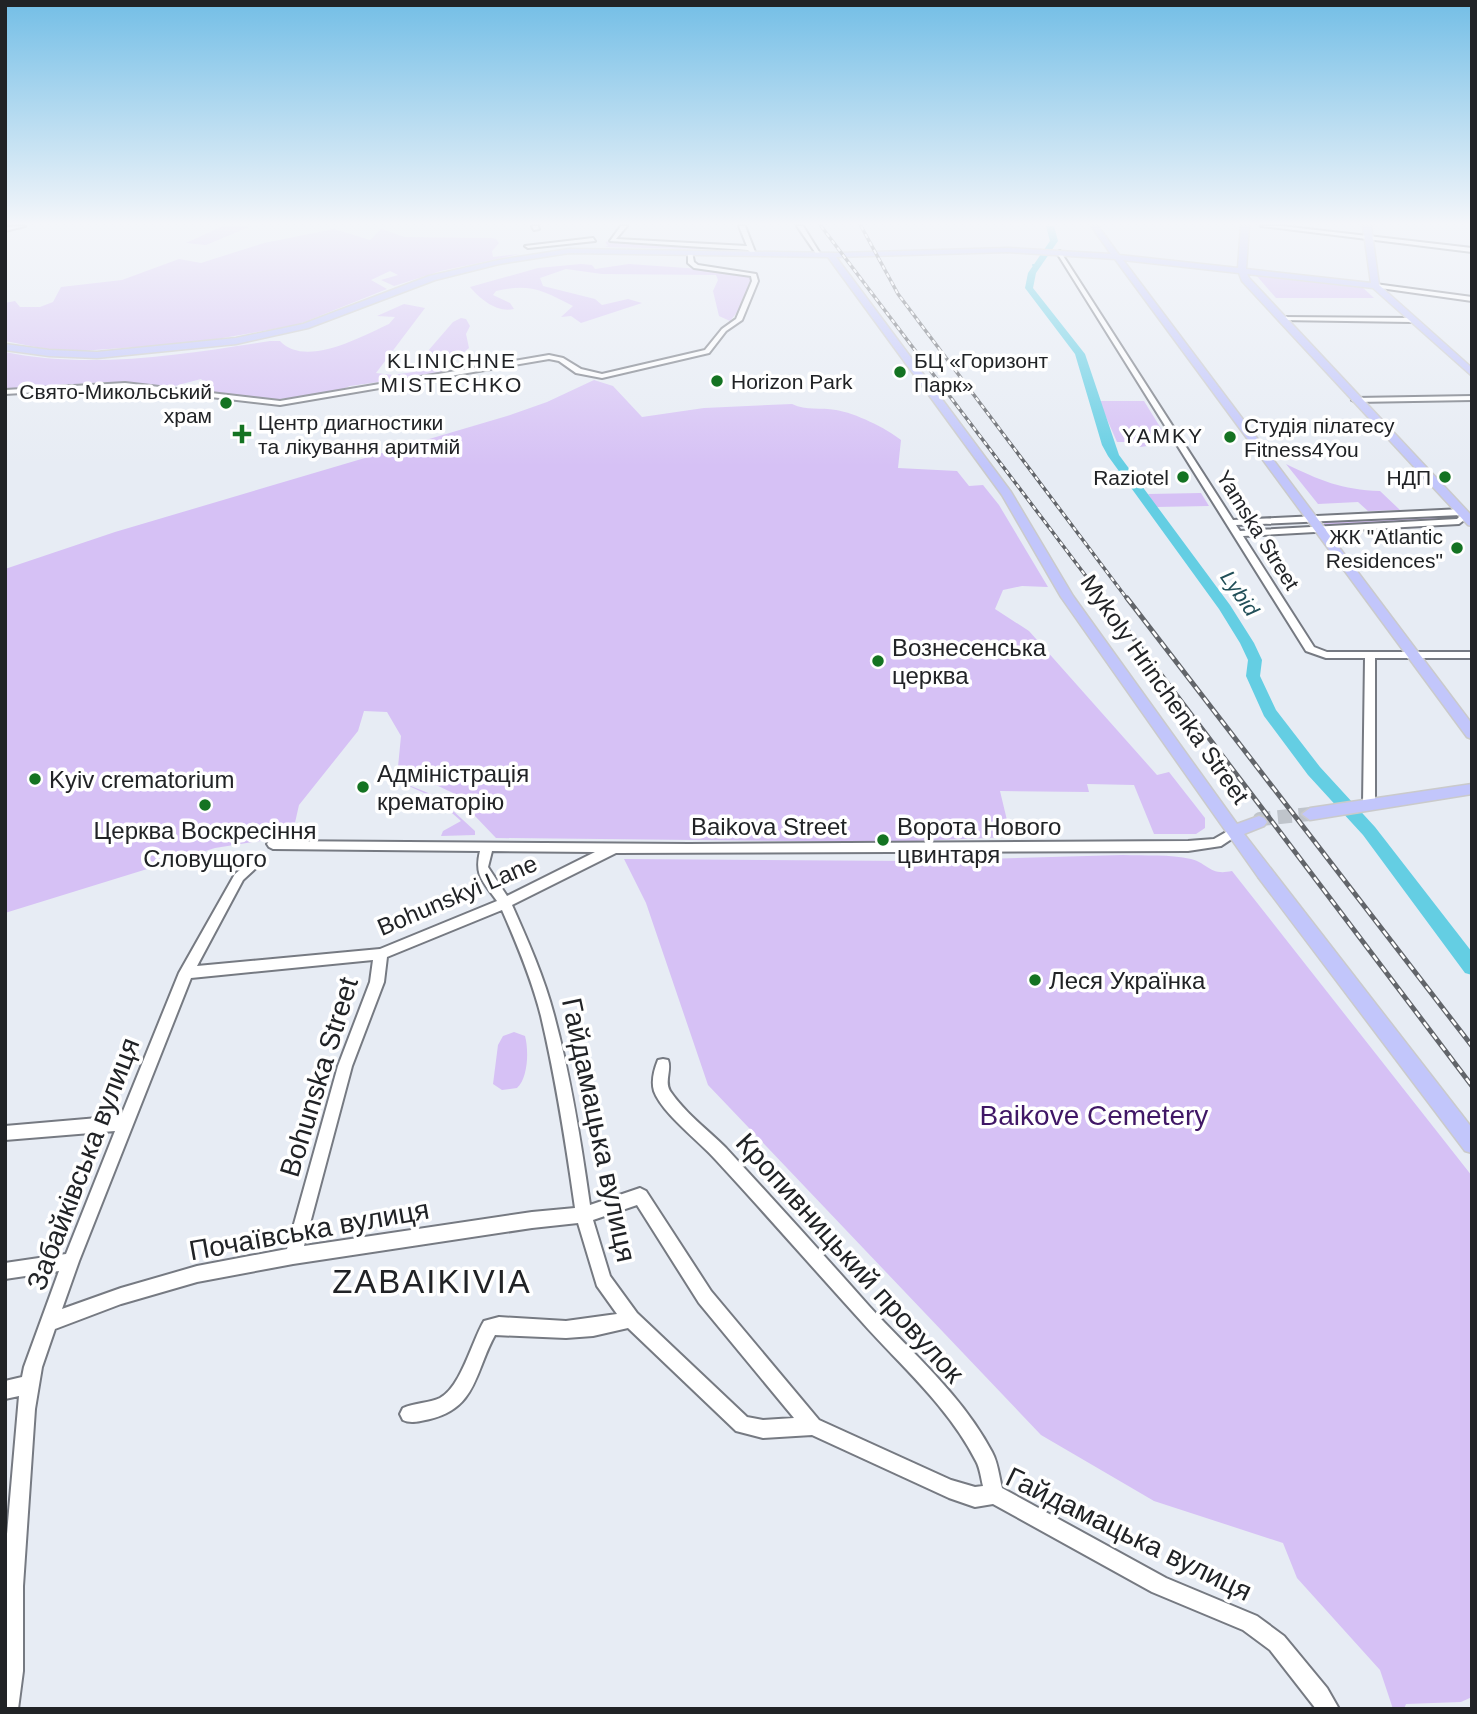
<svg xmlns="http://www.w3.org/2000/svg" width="1477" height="1714" viewBox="0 0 1477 1714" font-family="Helvetica,sans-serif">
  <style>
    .green { fill: #d6c1f5 }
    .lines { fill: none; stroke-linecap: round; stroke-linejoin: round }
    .stream { stroke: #64cee3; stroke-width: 2 }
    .river { fill: #64cee3; fill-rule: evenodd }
    .major-tunnel { stroke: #bfc4cb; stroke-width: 14; stroke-dasharray: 14 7; stroke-linecap: butt }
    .minor-casing { stroke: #767a82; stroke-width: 4 }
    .major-casing { stroke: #cacacb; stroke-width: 3 }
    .minor { fill: #fff; fill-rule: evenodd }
    .major { fill: #c2c6fb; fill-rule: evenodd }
    .rail-far1-casing { stroke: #62656a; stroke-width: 3.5 }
    .rail-casing { stroke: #62656a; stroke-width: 5 }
    .rail-far1 { stroke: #fff; stroke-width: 2; stroke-dasharray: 4.5; stroke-linecap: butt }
    .rail { stroke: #fff; stroke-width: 2.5; stroke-dasharray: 7; stroke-linecap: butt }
    .poi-dot { fill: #147322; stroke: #fff; stroke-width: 2.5 }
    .labels { text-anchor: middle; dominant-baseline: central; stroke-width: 7; stroke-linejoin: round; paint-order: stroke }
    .far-neighbourhood-label { font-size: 21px; letter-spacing: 2px; fill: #212326; stroke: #fff }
    .far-poi-label { font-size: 21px; fill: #212326; stroke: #fff; text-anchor: start }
    .far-street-label { font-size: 21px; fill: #212326; stroke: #fff }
    .far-water-label { font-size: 21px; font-style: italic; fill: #214f58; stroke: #fff }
    .poi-label { font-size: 24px; fill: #212326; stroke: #fff; text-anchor: start }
    .street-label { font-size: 24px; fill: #212326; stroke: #fff }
    .near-street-label { font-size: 28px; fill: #212326; stroke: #fff }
    .near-park-label { font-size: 28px; fill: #401766; stroke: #fff }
    .near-quarter-label { font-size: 33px; letter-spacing: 2px; fill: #212326; stroke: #fff }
  </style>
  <rect width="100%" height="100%" fill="#e7ecf4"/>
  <path class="green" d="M223 226 249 227 206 245 186 243Z
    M334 229 370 240 381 229 405 237 491 238 496 239 499 243 492 251 493 257 520 254 441 271 394 286 381 280 398 275 390 271 371 280 387 289 297 325 194 343 80 351 46 349 5 341V303L15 301 20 307H40L53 302 61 287 122 280 179 259 201 263 264 243Z
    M609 241 739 248 740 250 604 247 608 246 605 242Z
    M581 264 592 265 595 269 629 264 729 271 752 277 739 310 730 321 719 316 713 291 718 280 716 275 602 274 566 269 540 278 543 286 595 299 602 305 628 299 642 303 581 323 571 316 561 317 573 306C543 291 531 283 496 291L493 295 510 303 514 309C497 313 480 299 470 287L538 268Z
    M1256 275 1361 286 1374 298H1276Z
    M404 304 425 308 376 373 393 375 448 367 450 372 383 385 379 382 350 386 335 392 272 400 200 392 206 384 201 379 167 388 105 382 5 389V352C92 370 184 354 270 341H280C305 368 361 337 389 324L395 317 377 316Z
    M461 318 466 319 470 326 466 334 469 348C455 361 434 366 415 366L453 322Z
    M594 380 613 386 642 417 704 408 792 404C807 411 820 407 836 410 855 413 886 428 901 440L898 468 957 471 969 486 983 485 999 505 1048 587 1022 586 1003 590 995 609 1029 631 1157 775 1169 772 1205 818V828L1196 834H1154L1134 785 1087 784 1089 792 1000 791 1011 837 892 842 496 838 453 793 398 767 401 736 387 712 364 711 358 731 299 805 292 836 215 848 5 913V569L115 532 507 416 547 402Z
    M1099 401H1144L1170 443 1140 447 1137 442H1117Z
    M1286 464C1319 480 1342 490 1380 491L1400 510 1368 511 1358 502 1318 504Z
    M1201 493 1209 506 1156 507 1148 494Z
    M1445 515 1451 521 1327 527 1322 521Z
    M389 777 438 797 475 831V835L441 836 443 831 461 821 435 798Z
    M1123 855C1144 856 1170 854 1191 859 1208 863 1209 876 1232 871L1472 1176V1697L1461 1702 1406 1704 1404 1709H1393L1380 1670 1297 1578 1283 1543 1154 1501 1041 1435 708 1085 646 903 624 859 911 861Z
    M514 1032 525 1036C529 1051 528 1078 517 1088L502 1090 493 1084 498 1045 503 1036Z"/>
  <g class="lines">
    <path class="stream" d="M1033 265H1037"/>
    <path class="river" d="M1046 226H1054L1058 241 1036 273 1033 288 1085 354 1119 455 1230 605 1254 643 1262 660 1260 676 1276 710 1320 767 1375 827 1472 952V975L1465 973 1363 835 1308 775 1264 716 1246 676 1248 660 1240 643 1219 609 1108 456 1102 445 1075 354 1025 288 1028 273 1050 241Z"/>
    <path class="major-tunnel" d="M1259 822 1260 819 1310 814"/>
    <defs>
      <path id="minor" d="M25 226 5 231V227Z
        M532 226H538L539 229 534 230Z
        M621 226H627L616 239 747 246 739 226H745L755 252 752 254 748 250 610 241Z
        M797 226H803L821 255H817Z
        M1261 226H1281L1472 248V252Z
        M593 238 595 241 528 248 525 246Z
        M1060 251 1233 520 1462 509 1469 516 1459 524 1243 536 1314 647 1327 652H1472V658H1375V804L1373 807 1369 808 1363 804 1365 658H1326L1306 651 1057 253ZM1461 515 1457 519 1240 531 1236 525Z
        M688 252H692L694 262 698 265 756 274 758 281 742 320 726 331 709 353 602 378 576 373 559 361 549 359 280 405 125 387 5 394V390L125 383 280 401 549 355 563 358 581 369 602 374 705 350 722 329 736 319 752 281 751 276 694 268 688 263Z
        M1375 284 1472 297V301L1373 287Z
        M1282 317 1412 318 1415 320 1412 322 1280 320V318Z
        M1472 396V400L1356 402 1352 400 1356 398Z
        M1235 827 1241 831 1239 834 1221 846 1188 851 616 853 512 905C528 941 544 977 554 1015 571 1078 581 1141 590 1205L640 1188 646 1191 711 1291 819 1420 951 1480 975 1487 983 1486C981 1478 980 1468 976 1461 948 1406 901 1366 861 1321 812 1267 764 1212 715 1159 699 1141 662 1113 654 1091 651 1081 654 1070 658 1060L663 1059 668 1060C672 1070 664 1081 670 1091 685 1113 707 1129 726 1148 774 1200 822 1253 869 1306 912 1353 962 1395 992 1452 998 1463 999 1476 1002 1488L1166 1578 1257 1616 1284 1636 1327 1688 1339 1709H1316L1270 1650 1243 1630 1152 1592 993 1504 975 1507 949 1498 812 1435 763 1438 736 1431 628 1328 593 1336 566 1338 495 1335C475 1371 477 1408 430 1419 420 1421 411 1424 403 1420L400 1414 403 1408C415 1403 429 1403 440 1398 461 1387 472 1341 484 1321L499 1317 566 1321 617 1314 597 1286 578 1223 532 1228 293 1264 197 1282 121 1304 55 1329 42 1367 35 1409 23 1586V1671L18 1709H5V1557L19 1396 5 1399V1381L22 1377 24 1367 59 1271 5 1279V1263L66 1254 115 1131 5 1140V1126L121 1116 179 973 235 874 247 864H255L257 867 243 880 197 966 380 949 497 901C483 881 474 876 480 851L273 849 269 847 267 844 269 841 689 844 1188 841 1214 839ZM492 851 595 852 507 896 488 867ZM502 910C517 944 532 980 541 1016 556 1080 566 1144 575 1208L532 1212 304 1246 352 1066 384 982 387 957ZM373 960 370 982 338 1066 287 1249 197 1266 121 1288 62 1309 79 1261 191 978ZM637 1205 699 1303 794 1418 763 1420 747 1417 637 1313 610 1276 593 1220Z"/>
      <path id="major" d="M1091 226H1098L1119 255 1238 268 1241 226H1249L1246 269 1371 283 1363 226H1371L1379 285 1472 368V376L1373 288 1247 274 1249 278 1472 516V526L1468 525 1242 281 1239 273 1123 260 1472 724V739L1467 737 1115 259 1008 252 836 257 1011 492 1073 596 1237 824 1259 816 1264 818 1267 822 1264 826 1244 834 1472 1128V1153L1465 1151 1258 877 1061 597 1002 495 828 257 569 253 499 264 435 280 308 328 236 344 97 358 49 356 5 350V344L49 350 97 352 236 338 303 324 429 276 499 260 569 249 838 253 1008 248 1111 254Z
        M1472 784V794L1310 820 1302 814 1310 808Z"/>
    </defs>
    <use href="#minor" class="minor-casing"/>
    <use href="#major" class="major-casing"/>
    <use href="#minor" class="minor"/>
    <use href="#major" class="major"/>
    <defs>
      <path id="rail-far1" d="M821 226 1104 600
        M861 226 898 294 1128 600"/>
      <path id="rail" d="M1103 598 1472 1086
        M1127 598 1472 1046"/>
    </defs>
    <use href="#rail-far1" class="rail-far1-casing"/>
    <use href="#rail" class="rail-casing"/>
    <use href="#rail-far1" class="rail-far1"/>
    <use href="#rail" class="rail"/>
  </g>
  <linearGradient id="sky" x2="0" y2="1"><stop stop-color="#73bee6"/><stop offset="0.48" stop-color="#f4f6fa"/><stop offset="1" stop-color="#f4f6fa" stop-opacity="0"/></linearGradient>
  <rect width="1477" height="466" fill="url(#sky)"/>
  <g class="poi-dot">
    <circle cx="900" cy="372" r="7"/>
    <circle cx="717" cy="381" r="7"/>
    <circle cx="226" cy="403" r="7"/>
    <path d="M238.5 423.5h7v7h7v7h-7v7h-7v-7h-7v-7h7z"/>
    <circle cx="1230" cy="437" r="7"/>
    <circle cx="1183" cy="477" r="7"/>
    <circle cx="1445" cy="477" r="7"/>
    <circle cx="1457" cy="548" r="7"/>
    <circle cx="878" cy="661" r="7"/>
    <circle cx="35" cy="779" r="7"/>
    <circle cx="363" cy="787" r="7"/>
    <circle cx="205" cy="805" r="7"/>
    <circle cx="883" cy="840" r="7"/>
    <circle cx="1035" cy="980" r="7"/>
  </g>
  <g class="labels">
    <g class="far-neighbourhood-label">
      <text x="452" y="360">KLINICHNE<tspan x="452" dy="24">MISTECHKO</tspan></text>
      <text x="1163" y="435">YAMKY</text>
    </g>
    <g class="far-poi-label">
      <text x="914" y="360">БЦ «Горизонт<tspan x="914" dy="24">Парк»</tspan></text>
      <text x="731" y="381">Horizon Park</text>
      <text x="212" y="391" text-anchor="end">Свято-Микольський<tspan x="212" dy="24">храм</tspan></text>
      <text x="258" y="422">Центр диагностики<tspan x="258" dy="24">та лікування аритмій</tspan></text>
      <text x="1244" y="425">Студія пілатесу<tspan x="1244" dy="24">Fitness4You</tspan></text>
      <text x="1169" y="477" text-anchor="end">Raziotel</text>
      <text x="1431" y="477" text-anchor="end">НДП</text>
      <text x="1443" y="536" text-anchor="end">ЖК "Atlantic<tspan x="1443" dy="24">Residences"</tspan></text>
    </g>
    <g class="far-street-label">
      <text transform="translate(1258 530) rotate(58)">Yamska Street</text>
    </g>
    <g class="far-water-label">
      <text transform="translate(1240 593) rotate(55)">Lybid</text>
    </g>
    <g class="poi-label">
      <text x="892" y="647">Вознесенська<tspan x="892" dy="28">церква</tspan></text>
      <text x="377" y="773">Адміністрація<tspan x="377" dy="28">крематорію</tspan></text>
      <text x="49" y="779">Kyiv crematorium</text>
      <text x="897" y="826">Ворота Нового<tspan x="897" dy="28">цвинтаря</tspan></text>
      <text x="205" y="830" text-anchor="middle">Церква Воскресіння<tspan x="205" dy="28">Словущого</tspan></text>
      <text x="1049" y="980">Леся Українка</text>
    </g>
    <g class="street-label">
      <text transform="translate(1165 689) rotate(55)">Mykoly Hrinchenka Street</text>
      <text x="769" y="826">Baikova Street</text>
      <text transform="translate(457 895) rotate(-23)">Bohunskyi Lane</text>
    </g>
    <g class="near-street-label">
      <text transform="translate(319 1077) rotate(-73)">Bohunska Street</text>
      <text transform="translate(599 1130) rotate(78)">Гайдамацька вулиця</text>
      <text transform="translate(83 1164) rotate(-69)">Забайківська вулиця</text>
      <text transform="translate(309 1230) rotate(-10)">Почаївська вулиця</text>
      <text transform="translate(850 1258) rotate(48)">Кропивницький провулок</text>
      <text transform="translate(1129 1534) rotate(26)">Гайдамацька вулиця</text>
    </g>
    <g class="near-park-label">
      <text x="1094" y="1115">Baikove Cemetery</text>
    </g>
    <g class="near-quarter-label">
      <text x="432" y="1281">ZABAIKIVIA</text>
    </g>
  </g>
  <rect width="1477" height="1714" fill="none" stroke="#212326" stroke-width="14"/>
</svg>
